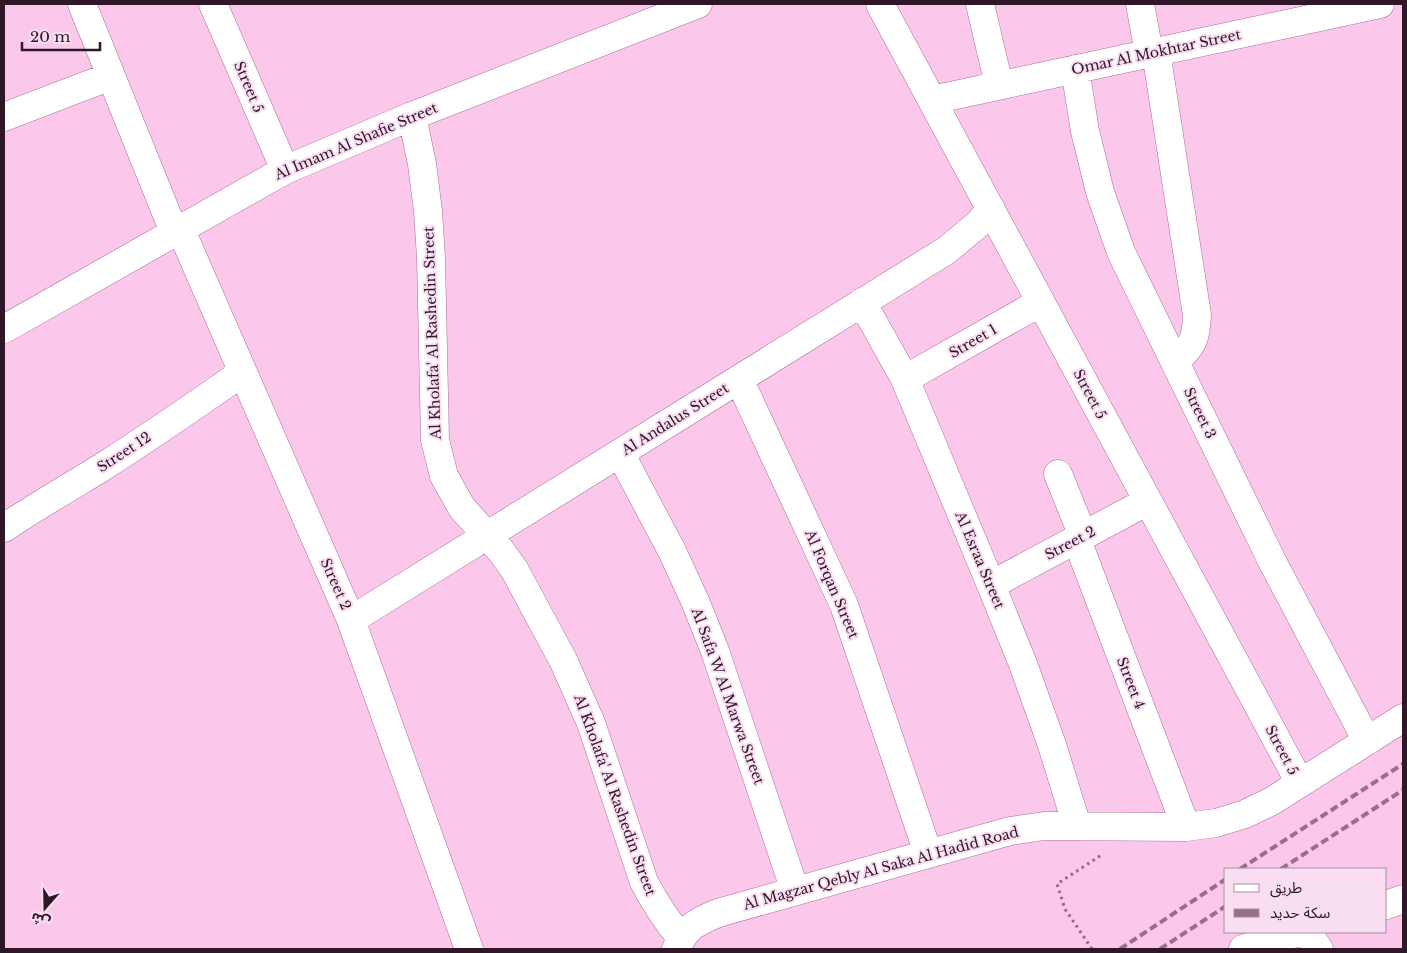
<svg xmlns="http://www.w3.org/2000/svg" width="1407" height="953" viewBox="0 0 1407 953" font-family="'Libre Baskerville','Noto Sans Arabic',serif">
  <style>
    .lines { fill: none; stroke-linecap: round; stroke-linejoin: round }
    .minor-casing { stroke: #a96e98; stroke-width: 29 }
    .path { stroke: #8f6a84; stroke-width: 3; stroke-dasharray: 2.5 4; stroke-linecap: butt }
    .minor { stroke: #fff; stroke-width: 28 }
    .rail { stroke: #96708b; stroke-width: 4; stroke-dasharray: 8 4; stroke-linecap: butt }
    .labels { text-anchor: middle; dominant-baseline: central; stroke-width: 4; stroke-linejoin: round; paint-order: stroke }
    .street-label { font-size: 14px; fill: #2f1728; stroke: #f8def0 }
  </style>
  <rect width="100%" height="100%" fill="#fbc7eb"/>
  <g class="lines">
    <defs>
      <path id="minor" d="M82 4 174 232
        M213 4 285 170
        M880 4 1300 783
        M980 4 999 85
        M1140 4 1149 53
        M1156 52 1197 315C1196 340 1193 345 1175 362
        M1075 69 1085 131 1100 192 1121 252 1272 561 1367 741
        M932 100 1380 4
        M412 116 422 164 428 211 431 258 435 440 444 476 462 508 501 551 514 569 563 660 591 723 644 882C655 903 666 920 681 938
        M4 117 111 76
        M180 228 351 620 469 949
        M862 302 905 379 991 585 1023 664 1052 745 1077 826
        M4 329 285 170 412 116 698 4
        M739 379 844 605 928 853
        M905 379 1041 302
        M620 453 672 551 695 601 715 651 795 891
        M1058 474 1083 536
        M4 528C35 507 68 488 101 468 149 437 196 405 243 372
        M1077 540 1186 827
        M991 585 1148 501
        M351 620 947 250 978 224 991 209
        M1386 905 1403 899
        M1307 932 1319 949
        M676 949C686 927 696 922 718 913L1010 831 1044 826 1186 827 1216 823 1245 814 1272 801 1403 718
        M1243 949 1299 932"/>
    </defs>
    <use href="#minor" class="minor-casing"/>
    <path class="path" d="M1092 949 1065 909 1057 884 1103 854"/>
    <use href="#minor" class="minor"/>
    <path class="rail" d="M1240 869 1403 764
      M1281 869 1403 790
      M1120 949 1226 879
      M1160 949 1226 906"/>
  </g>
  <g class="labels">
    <g class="street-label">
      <text transform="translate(1156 52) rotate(-12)">Omar Al Mokhtar Street</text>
      <text transform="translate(249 87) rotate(67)">Street 5</text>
      <text transform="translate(356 141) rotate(-23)">Al Imam Al Shafie Street</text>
      <text transform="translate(432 333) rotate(-92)">Al Kholafa' Al Rashedin Street</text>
      <text transform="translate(973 341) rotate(-30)">Street 1</text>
      <text transform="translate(1090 394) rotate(62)">Street 5</text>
      <text transform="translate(1200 413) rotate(64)">Street 3</text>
      <text transform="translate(675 419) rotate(-32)">Al Andalus Street</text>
      <text transform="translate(124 452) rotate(-33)">Street 12</text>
      <text transform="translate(1070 543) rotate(-28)">Street 2</text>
      <text transform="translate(980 560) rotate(67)">Al Esraa Street</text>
      <text transform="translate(336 584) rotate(66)">Street 2</text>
      <text transform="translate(832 584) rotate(67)">Al Forqan Street</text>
      <text transform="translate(1131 683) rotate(69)">Street 4</text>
      <text transform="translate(728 696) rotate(70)">Al Safa W Al Marwa Street</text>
      <text transform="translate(1282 750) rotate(62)">Street 5</text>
      <text transform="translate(615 795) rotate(70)">Al Kholafa' Al Rashedin Street</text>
      <text transform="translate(881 868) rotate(-15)">Al Magzar Qebly Al Saka Al Hadid Road</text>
    </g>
  </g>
  <rect width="1407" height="953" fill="none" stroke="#2f1728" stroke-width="10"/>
  <rect x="1224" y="868" width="162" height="65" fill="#f8def0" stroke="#a88ea0"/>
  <rect x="1234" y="884" width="25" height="8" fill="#ffffff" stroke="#a88ea0"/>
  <text x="1270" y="893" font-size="15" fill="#2f1728">طريق</text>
  <rect x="1234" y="909" width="25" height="8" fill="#96708b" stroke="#a88ea0"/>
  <text x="1270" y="918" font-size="15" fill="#2f1728">سكة حديد</text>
  <g transform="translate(45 908) rotate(200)" stroke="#f8def0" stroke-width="4" paint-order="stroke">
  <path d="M0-4L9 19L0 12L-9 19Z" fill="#2f1728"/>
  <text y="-8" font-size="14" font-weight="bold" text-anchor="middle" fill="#2f1728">ش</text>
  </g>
  <path d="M22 42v8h78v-8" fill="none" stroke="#2f1728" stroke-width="2.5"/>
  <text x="30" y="42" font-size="15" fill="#2f1728" stroke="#f8def0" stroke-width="4" paint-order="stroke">20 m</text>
</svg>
